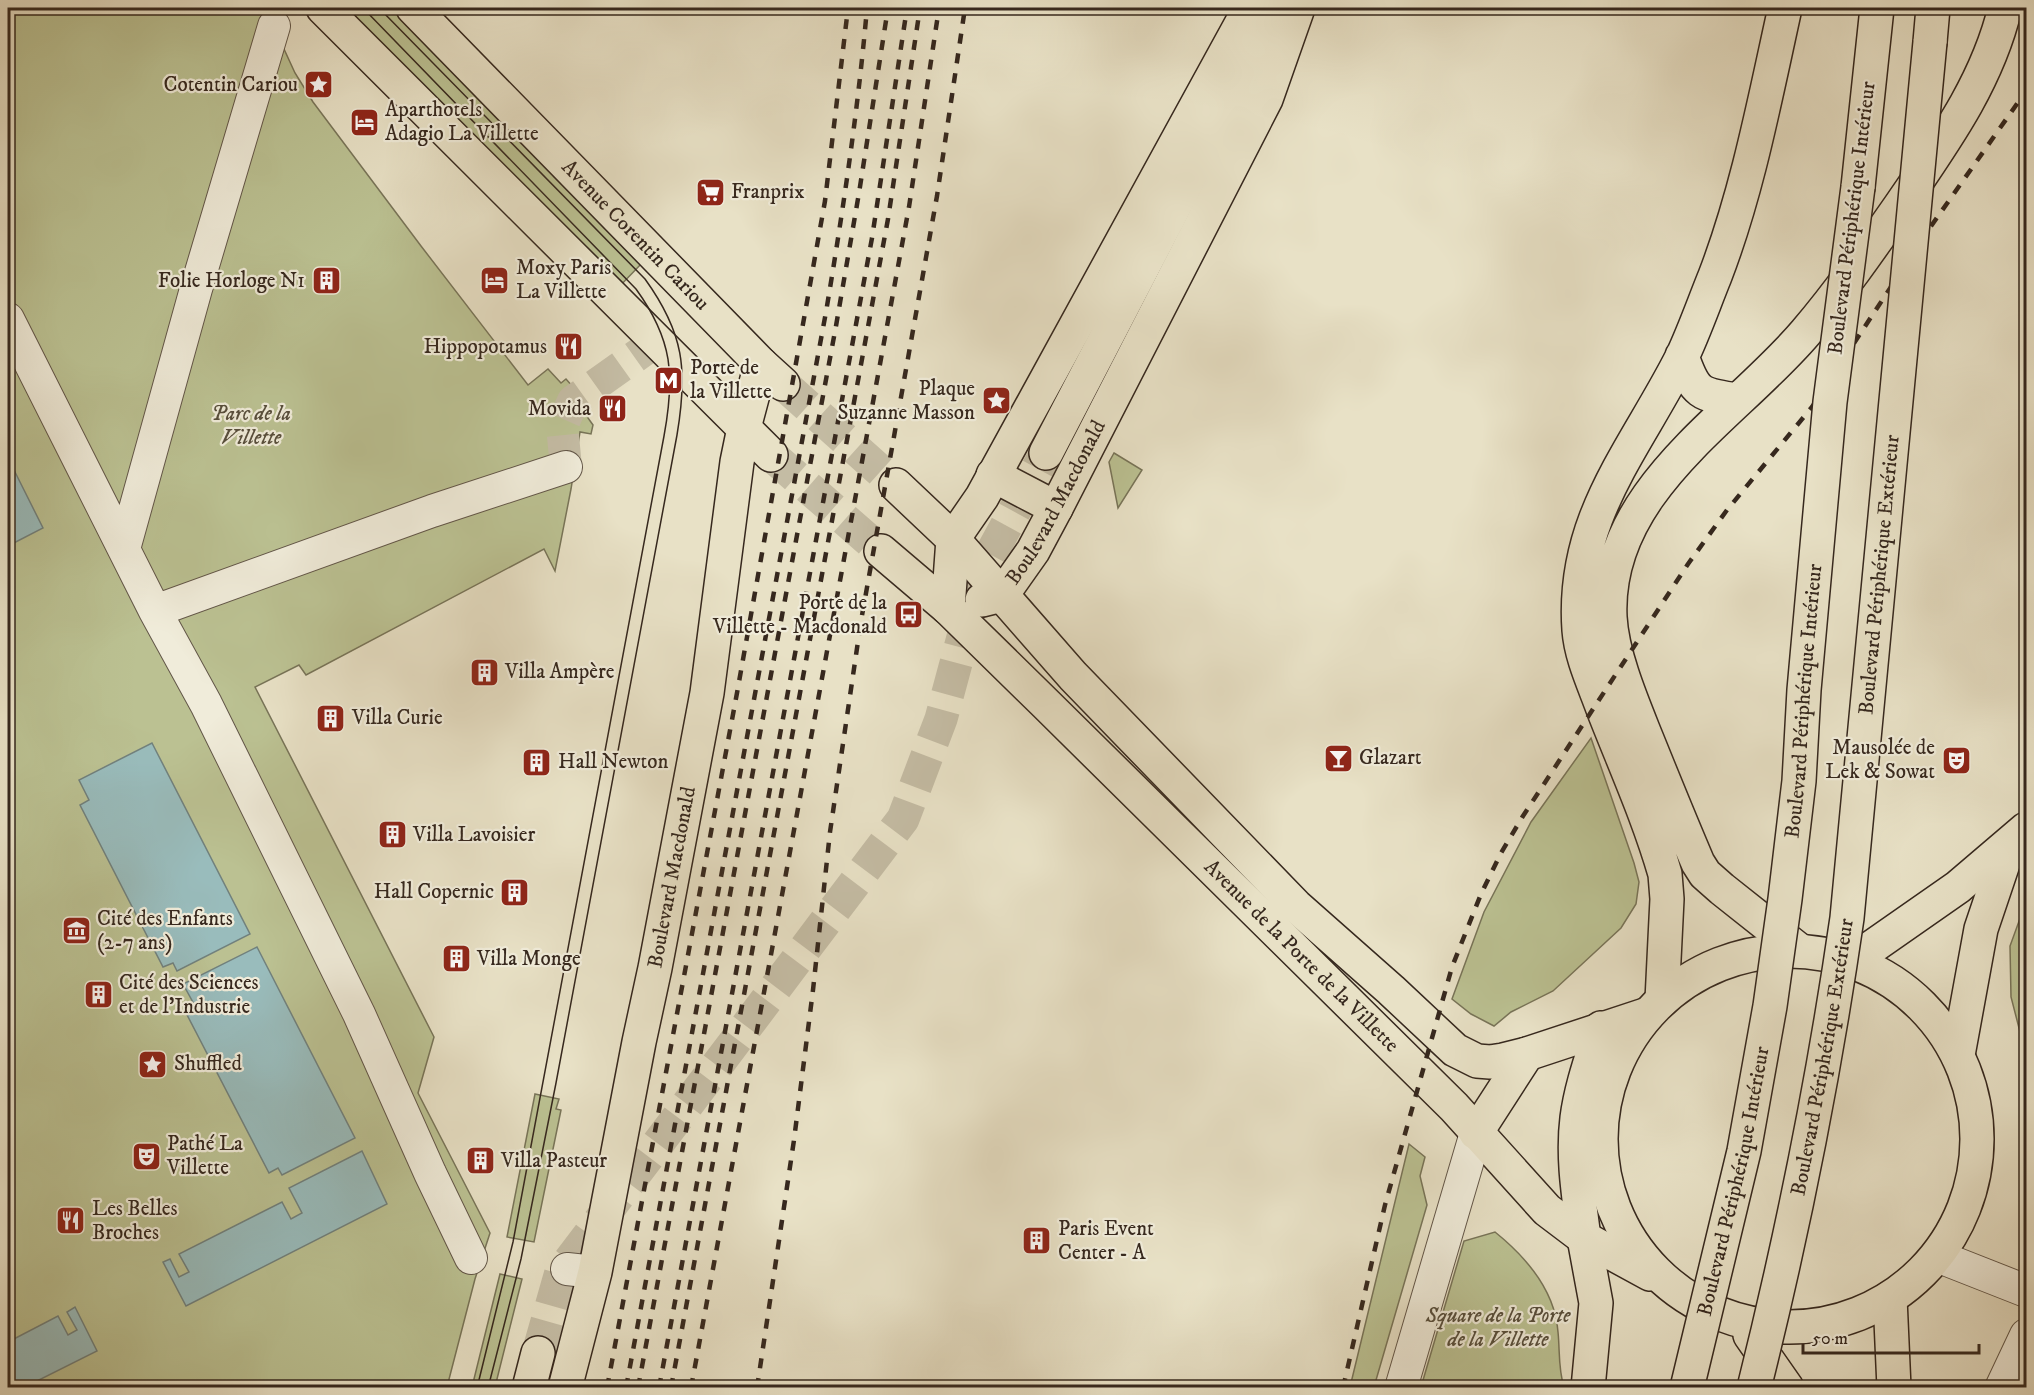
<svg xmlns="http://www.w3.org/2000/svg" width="2034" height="1395" viewBox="0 0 2034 1395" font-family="'IM FELL DW Pica',serif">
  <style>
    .green { fill: #bbc192; stroke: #787458; stroke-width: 1.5 }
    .water { fill: #99bcbc; stroke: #71817d; stroke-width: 1.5 }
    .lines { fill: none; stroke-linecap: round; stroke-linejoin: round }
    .minor-tunnel { stroke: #c4bca4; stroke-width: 32; stroke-dasharray: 32 16; stroke-linecap: butt }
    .major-tunnel { stroke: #c4bca4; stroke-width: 33; stroke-dasharray: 33 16; stroke-linecap: butt }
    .minor-casing { stroke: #625648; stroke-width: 34 }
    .major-casing { stroke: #36281e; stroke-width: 36 }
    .highway-casing { stroke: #36281e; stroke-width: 36 }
    .minor { stroke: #f0ecda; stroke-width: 32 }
    .major { stroke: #e8e1c6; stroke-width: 33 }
    .highway { stroke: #e8e1c6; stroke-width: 33 }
    .tram { stroke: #36281e; stroke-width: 1.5 }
    .rail { stroke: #36281e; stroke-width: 4.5; stroke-dasharray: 10 10; stroke-linecap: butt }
    .highway-bridge-casing { stroke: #36281e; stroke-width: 36; stroke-linecap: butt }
    .highway-bridge { stroke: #e8e1c6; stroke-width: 33 }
    .labels { text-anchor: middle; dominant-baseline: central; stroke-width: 4.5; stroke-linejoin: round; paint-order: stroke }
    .poi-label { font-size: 21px; fill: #36281e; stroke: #f0ecda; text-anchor: start }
    .street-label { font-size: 21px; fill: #36281e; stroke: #f0ecda }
    .park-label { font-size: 21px; font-style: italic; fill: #574e3b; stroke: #f0ecda }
  </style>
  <rect width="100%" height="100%" fill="#e8e1c6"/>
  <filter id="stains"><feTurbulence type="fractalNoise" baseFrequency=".00333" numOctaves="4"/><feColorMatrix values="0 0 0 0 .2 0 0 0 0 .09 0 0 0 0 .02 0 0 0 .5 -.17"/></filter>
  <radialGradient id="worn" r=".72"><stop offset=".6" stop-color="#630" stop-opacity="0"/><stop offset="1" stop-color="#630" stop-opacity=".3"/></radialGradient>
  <path class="green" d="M8 8H260L278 24 284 49 295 73 313 102 421 246 528 385 548 369 561 383 566 379 588 404V418L593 425 591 434 580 432 571 489 555 571 544 549 306 675 299 665 255 687 434 1037 418 1093 490 1233 475 1279 447 1387H8Z
    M339 8H398L643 262 617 289Z
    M1114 453 1142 470 1118 508 1109 462Z
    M1591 738 1634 863 1639 882 1636 904 1621 928 1553 991 1511 1012 1494 1026 1471 1014 1452 999 1484 912 1531 822Z
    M2026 902V1055L2011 997 2010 946Z
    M535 1094 559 1099 556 1109 561 1110 534 1242 507 1237Z
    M1409 1144 1425 1157 1420 1176 1427 1205 1374 1387H1350Z
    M1495 1232C1526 1257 1555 1291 1558 1332 1560 1351 1558 1369 1564 1387H1421L1464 1241Z
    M500 1274 522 1279 495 1387H472Z"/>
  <path class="water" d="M8 458 43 528 8 546Z
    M152 743 250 934 177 971 173 963 163 967 80 805 89 800 79 780Z
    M257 947 355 1138 282 1175 278 1168 269 1173 185 1011 195 1006 183 984Z
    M362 1151 387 1204 186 1306 163 1262 170 1259 179 1277 189 1272 179 1254 282 1202 291 1219 302 1213 289 1188Z
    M75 1307 97 1351 25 1387H8V1342L58 1316 68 1335 77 1330 67 1312Z"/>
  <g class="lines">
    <path class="minor-tunnel" d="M566 467 562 426 573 401 657 341"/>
    <path class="major-tunnel" d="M783 384 896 485
      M771 455 881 551
      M538 1353 561 1272 903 819 941 719 980 574 1046 453"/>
    <defs>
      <path id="minor" d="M8 319 155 611 206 704 359 1014 430 1173 471 1258
        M124 549 196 289 274 26
        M155 611 432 511 566 467
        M1937 1256 2026 1291
        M567 1269 595 1272
        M1401 1388 1476 1133
        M2001 1388 2026 1335"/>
      <g id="major">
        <path d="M323 8 771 455"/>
        <path id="s1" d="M413 8 761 364 783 384"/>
        <path d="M1046 453 1278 8"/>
        <path d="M993 475 1056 508"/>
        <path d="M896 485 953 539 1073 676 1296 906 1391 990 1455 1050 1477 1061 1490 1062 1503 1060 1527 1054 1648 1014"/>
        <path id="s2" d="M881 551 948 608 1046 704 1454 1107 1547 1210 1584 1238 1650 1274"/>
        <path id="s3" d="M982 600 1002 595 1033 551 1056 508 1266 99 1298 8"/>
        <path d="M948 608 953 539 982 497 1250 8"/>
        <circle cx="1789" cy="1139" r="188"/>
        <path d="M1852 961 1958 887 2026 829"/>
        <path d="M1958 1055 1981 929 2009 846"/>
        <path d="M1476 1133 1527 1054"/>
        <path d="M1584 1238C1579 1198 1572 1158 1577 1118 1581 1087 1592 1057 1601 1028"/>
        <path d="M1890 1298 1894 1388"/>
        <path d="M1750 1335 1787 1388"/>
        <path d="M529 1388 538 1353"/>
        <path id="s4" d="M565 1388 595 1272 639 1042 655 968 707 693 737 462 744 428 761 364"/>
      </g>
      <path id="highway" d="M1930 42 1933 8
        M1858 187 1877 8
        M1682 356C1695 394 1700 395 1738 400
        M1799 950 1722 889 1705 874 1698 863C1680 821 1663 779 1646 737 1632 702 1612 655 1610 617 1604 490 1734 417 1806 332 1840 292 1870 249 1900 206 1943 143 1987 83 2005 8
        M1662 1000 1667 899 1665 874C1649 818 1624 763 1603 709 1594 684 1581 657 1579 630 1571 518 1635 450 1682 357 1694 332 1704 303 1715 276 1748 190 1765 98 1785 8
        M1584 1238 1596 1303 1588 1388"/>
    </defs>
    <use href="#minor" class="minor-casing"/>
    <use href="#major" class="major-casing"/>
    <use href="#highway" class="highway-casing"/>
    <use href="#minor" class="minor"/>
    <use href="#major" class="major"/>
    <use href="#highway" class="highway"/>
    <path class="tram" d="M363 8 636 289C673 340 675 376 664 436L513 1242 477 1388
      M379 8 645 279C684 333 688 370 677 435L556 1083 521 1259 488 1388"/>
    <path class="rail" d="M607 1388 737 693 825 201 848 8
      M626 1388 826 312C843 211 858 110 867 8
      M638 1388 836 326 859 193 888 8
      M659 1388 872 238 907 8
      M671 1388 888 219 920 8
      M691 1388 909 207 939 8
      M757 1388 794 1140 813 990 830 832 861 621 937 196 965 8
      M1343 1388 1385 1205 1452 967 1481 894 1501 853 1523 816 1688 564 1727 510 1812 407 1929 229 2026 91"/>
    <defs>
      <g id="highway-bridge">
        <path id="s5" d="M1687 1388 1744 1151 1770 1006 1785 899 1799 781 1804 690 1830 402 1858 187"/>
        <path id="s6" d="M1754 1388C1793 1232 1824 1077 1847 918L1930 42"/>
      </g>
    </defs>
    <use href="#highway-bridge" class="highway-bridge-casing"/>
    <use href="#highway-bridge" class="highway-bridge"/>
  </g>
  <defs>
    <symbol id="sight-square" viewBox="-11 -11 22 22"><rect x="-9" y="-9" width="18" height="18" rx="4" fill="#8f2418" stroke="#f0ecda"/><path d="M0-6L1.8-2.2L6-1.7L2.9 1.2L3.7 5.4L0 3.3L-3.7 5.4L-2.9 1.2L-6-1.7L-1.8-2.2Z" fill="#fff"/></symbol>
    <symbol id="hotel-square" viewBox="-11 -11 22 22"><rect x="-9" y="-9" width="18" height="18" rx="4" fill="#8f2418" stroke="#f0ecda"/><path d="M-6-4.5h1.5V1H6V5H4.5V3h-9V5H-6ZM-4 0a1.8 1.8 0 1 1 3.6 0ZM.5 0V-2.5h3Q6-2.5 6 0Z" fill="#fff"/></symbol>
    <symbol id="supermarket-square" viewBox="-11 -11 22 22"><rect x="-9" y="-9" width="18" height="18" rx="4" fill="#8f2418" stroke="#f0ecda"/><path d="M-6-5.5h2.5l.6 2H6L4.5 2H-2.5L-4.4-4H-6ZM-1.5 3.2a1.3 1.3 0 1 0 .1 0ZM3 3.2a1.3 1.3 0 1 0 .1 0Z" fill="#fff"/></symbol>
    <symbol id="building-square" viewBox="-11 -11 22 22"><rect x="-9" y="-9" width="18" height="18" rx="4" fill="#8f2418" stroke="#f0ecda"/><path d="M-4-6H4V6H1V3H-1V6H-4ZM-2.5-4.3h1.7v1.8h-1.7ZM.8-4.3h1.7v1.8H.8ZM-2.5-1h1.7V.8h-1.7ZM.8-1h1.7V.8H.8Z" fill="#fff"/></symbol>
    <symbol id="restaurant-square" viewBox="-11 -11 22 22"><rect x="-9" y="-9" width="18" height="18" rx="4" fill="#8f2418" stroke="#f0ecda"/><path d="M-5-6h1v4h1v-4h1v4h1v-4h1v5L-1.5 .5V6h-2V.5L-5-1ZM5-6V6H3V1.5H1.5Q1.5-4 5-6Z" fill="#fff"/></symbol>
    <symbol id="metro-square" viewBox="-11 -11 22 22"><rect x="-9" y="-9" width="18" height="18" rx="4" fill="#8f2418" stroke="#f0ecda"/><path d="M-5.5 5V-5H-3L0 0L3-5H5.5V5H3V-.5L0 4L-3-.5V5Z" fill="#fff"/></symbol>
    <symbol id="bus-square" viewBox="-11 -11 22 22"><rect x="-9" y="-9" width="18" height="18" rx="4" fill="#8f2418" stroke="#f0ecda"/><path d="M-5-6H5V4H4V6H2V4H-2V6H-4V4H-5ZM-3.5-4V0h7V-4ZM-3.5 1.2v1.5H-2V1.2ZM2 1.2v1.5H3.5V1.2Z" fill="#fff"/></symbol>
    <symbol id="bar-square" viewBox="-11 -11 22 22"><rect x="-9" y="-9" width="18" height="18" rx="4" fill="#8f2418" stroke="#f0ecda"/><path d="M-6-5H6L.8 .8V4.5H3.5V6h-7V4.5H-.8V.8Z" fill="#fff"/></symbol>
    <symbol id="theatre-square" viewBox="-11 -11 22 22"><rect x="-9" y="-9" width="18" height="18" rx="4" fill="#8f2418" stroke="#f0ecda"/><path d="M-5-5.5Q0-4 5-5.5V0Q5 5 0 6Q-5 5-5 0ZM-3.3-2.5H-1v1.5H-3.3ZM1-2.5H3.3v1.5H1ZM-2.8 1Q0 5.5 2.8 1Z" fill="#fff"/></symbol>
    <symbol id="museum-square" viewBox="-11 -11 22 22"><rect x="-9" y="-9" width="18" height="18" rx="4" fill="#8f2418" stroke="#f0ecda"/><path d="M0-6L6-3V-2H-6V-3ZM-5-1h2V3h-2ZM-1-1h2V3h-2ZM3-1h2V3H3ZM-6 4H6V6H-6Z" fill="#fff"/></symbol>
  </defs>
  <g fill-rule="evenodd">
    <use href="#sight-square" x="302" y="68" width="33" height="33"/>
    <use href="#hotel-square" x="348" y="106" width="33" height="33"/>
    <use href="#supermarket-square" x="694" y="176" width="33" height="33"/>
    <use href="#hotel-square" x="478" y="264" width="33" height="33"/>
    <use href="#building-square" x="310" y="264" width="33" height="33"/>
    <use href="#restaurant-square" x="552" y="330" width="33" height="33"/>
    <use href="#metro-square" x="652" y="364" width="33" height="33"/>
    <use href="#sight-square" x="980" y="384" width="33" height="33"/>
    <use href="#restaurant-square" x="596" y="392" width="33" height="33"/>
    <use href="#bus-square" x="892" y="598" width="33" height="33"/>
    <use href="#building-square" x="468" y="656" width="33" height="33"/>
    <use href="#building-square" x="314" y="702" width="33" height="33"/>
    <use href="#bar-square" x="1322" y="742" width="33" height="33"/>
    <use href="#theatre-square" x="1940" y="744" width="33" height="33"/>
    <use href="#building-square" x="520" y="746" width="33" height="33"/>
    <use href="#building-square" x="376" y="818" width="33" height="33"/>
    <use href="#building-square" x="498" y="876" width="33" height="33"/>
    <use href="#museum-square" x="60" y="914" width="33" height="33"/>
    <use href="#building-square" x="440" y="942" width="33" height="33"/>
    <use href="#building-square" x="82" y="978" width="33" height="33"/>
    <use href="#sight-square" x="136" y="1048" width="33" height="33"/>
    <use href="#theatre-square" x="130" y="1140" width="33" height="33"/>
    <use href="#building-square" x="464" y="1144" width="33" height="33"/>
    <use href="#restaurant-square" x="54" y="1204" width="33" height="33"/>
    <use href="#building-square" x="1020" y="1224" width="33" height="33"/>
  </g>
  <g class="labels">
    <g class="poi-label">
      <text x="298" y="85" text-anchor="end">Cotentin Cariou</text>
      <text x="385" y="110">Aparthotels<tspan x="385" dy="24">Adagio La Villette</tspan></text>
      <text x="731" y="192">Franprix</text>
      <text x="516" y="268">Moxy Paris<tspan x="516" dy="24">La Villette</tspan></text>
      <text x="305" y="281" text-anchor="end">Folie Horloge N1</text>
      <text x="547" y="347" text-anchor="end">Hippopotamus</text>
      <text x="690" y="368">Porte de<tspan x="690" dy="24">la Villette</tspan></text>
      <text x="975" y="389" text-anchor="end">Plaque<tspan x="975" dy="24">Suzanne Masson</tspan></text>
      <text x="591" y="409" text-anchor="end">Movida</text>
      <text x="887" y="603" text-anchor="end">Porte de la<tspan x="887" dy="24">Villette - Macdonald</tspan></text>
      <text x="505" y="672">Villa Ampère</text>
      <text x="352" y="718">Villa Curie</text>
      <text x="1935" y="748" text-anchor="end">Mausolée de<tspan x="1935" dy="24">Lek &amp; Sowat</tspan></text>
      <text x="1359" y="758">Glazart</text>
      <text x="558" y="762">Hall Newton</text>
      <text x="413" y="835">Villa Lavoisier</text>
      <text x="494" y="892" text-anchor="end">Hall Copernic</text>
      <text x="97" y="919">Cité des Enfants<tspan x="97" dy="24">(2-7 ans)</tspan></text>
      <text x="477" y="959">Villa Monge</text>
      <text x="119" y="983">Cité des Sciences<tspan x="119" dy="24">et de l'Industrie</tspan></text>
      <text x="174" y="1064">Shuffled</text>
      <text x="167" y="1144">Pathé La<tspan x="167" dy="24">Villette</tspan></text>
      <text x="501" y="1161">Villa Pasteur</text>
      <text x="92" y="1209">Les Belles<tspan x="92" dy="24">Broches</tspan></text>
      <text x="1058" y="1229">Paris Event<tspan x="1058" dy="24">Center - A</tspan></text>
    </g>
    <g class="street-label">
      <text transform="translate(1852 218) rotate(-83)">Boulevard Périphérique Intérieur</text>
      <text stroke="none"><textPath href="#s1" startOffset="318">Avenue Corentin Cariou</textPath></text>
      <text stroke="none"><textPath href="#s3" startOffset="128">Boulevard Macdonald</textPath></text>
      <text stroke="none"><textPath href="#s6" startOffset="824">Boulevard Périphérique Extérieur</textPath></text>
      <text stroke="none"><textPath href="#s5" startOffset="698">Boulevard Périphérique Intérieur</textPath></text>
      <text stroke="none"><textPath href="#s4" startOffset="522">Boulevard Macdonald</textPath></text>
      <text stroke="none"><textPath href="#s2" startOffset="584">Avenue de la Porte de la Villette</textPath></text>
      <text stroke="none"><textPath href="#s6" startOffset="338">Boulevard Périphérique Extérieur</textPath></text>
      <text stroke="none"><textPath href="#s5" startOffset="212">Boulevard Périphérique Intérieur</textPath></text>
    </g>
    <g class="park-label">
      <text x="251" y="414">Parc de la<tspan x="251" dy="24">Villette</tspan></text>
      <text x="1498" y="1316">Square de la Porte<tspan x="1498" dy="24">de la Villette</tspan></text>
    </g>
  </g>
  <rect width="2034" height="1395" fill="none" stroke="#e8e1c6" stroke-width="30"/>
  <rect x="9" y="9" width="2016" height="1377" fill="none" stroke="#36281e" stroke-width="3"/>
  <rect x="15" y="15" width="2004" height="1365" fill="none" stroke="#36281e" stroke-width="1.5"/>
  <path d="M1803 1344v9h176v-9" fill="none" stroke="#36281e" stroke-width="3"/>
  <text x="1812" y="1344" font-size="18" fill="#36281e" stroke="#f0ecda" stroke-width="4.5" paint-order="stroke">50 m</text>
  <rect width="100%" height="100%" filter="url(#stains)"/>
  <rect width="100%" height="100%" fill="url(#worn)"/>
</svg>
